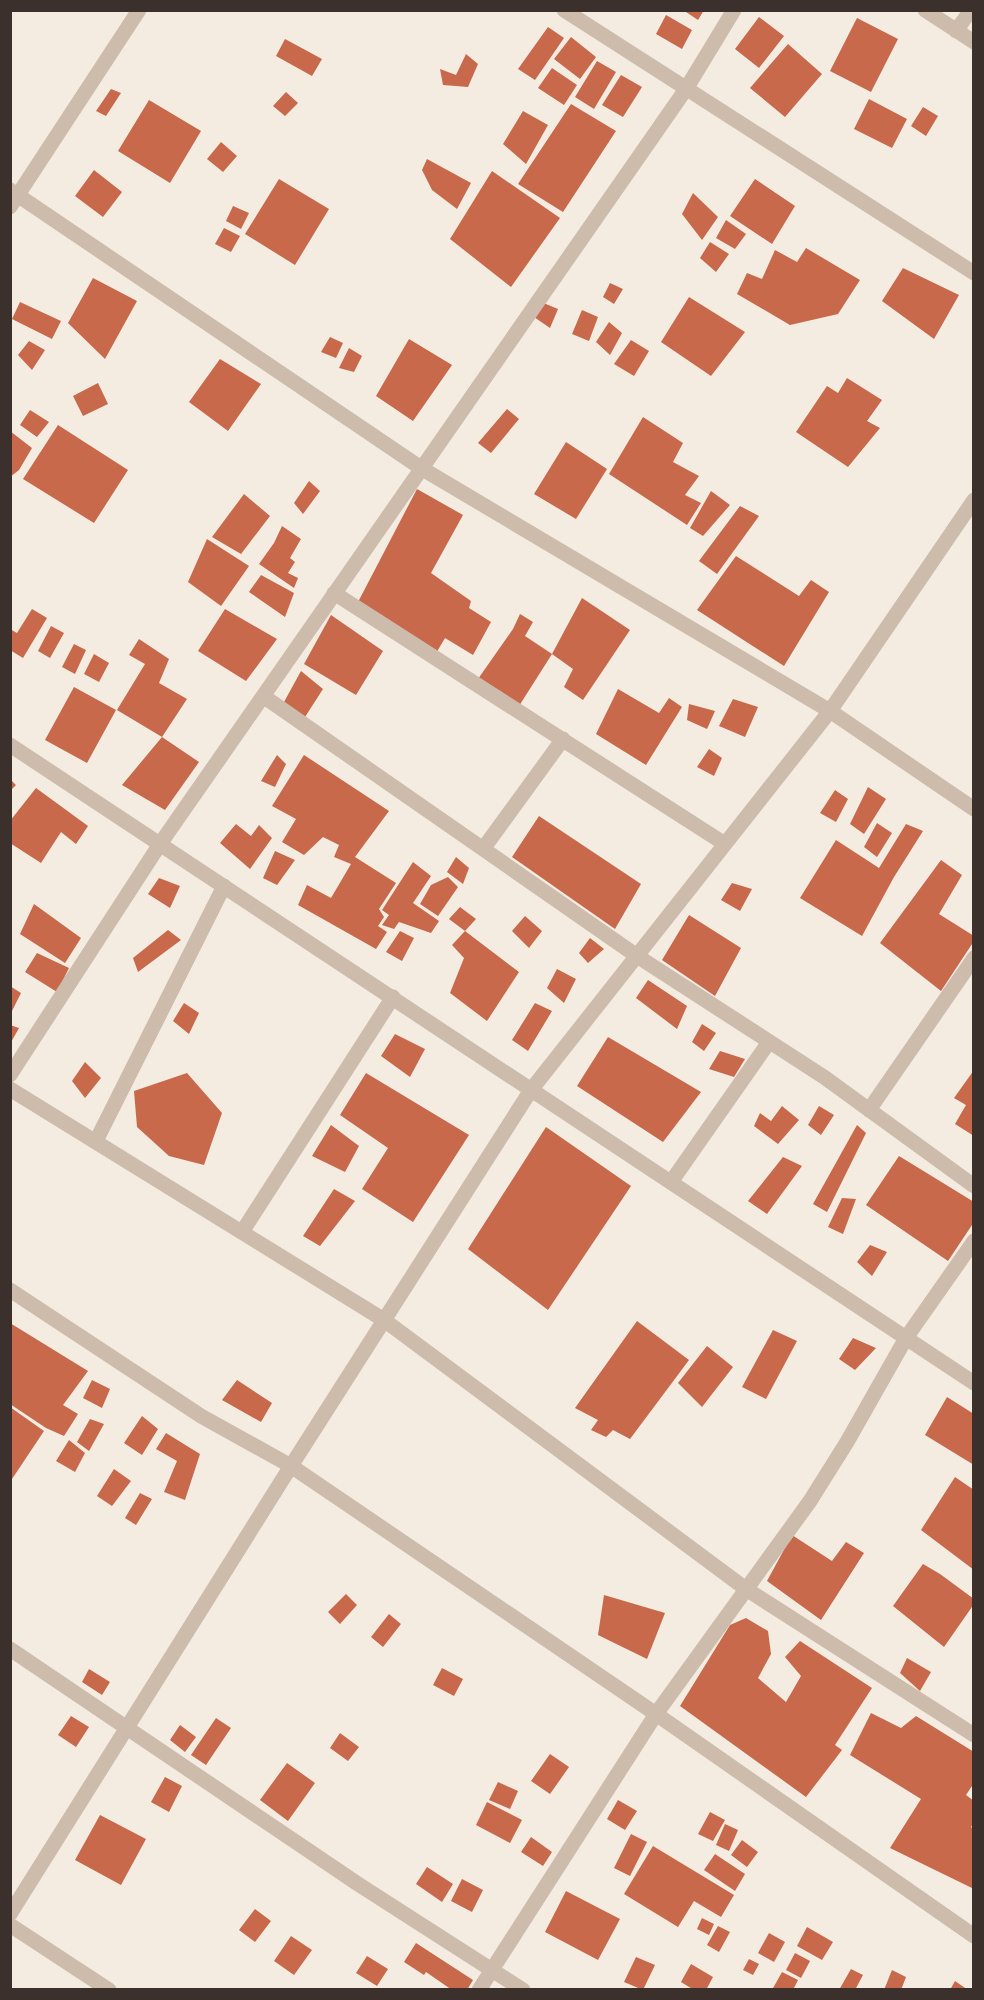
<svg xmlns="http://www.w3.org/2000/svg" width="984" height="2000" viewBox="0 0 984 2000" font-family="'Varela Round',sans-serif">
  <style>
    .building { fill: #c8694b }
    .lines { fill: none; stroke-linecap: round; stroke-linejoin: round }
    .minor { stroke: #cdbbac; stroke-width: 15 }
    .tertiary { stroke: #cdbbac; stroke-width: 15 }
  </style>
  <rect width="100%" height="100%" fill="#f4ebe1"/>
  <path class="building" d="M683 10H704L698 20Z
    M666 15 692 30 682 49 656 34Z
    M759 17 784 36 759 68 735 49Z
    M857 18 898 39 871 92 830 71Z
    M548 27 564 38 535 80 518 69Z
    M571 37 596 57 580 79 554 59Z
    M285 39 322 59 312 76 276 56Z
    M788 44 822 74 785 117 750 88Z
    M466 54 478 64 468 87 443 85 440 69 456 75Z
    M597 61 616 72 594 109 575 97Z
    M552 68 577 85 564 105 538 88Z
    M621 75 642 87 623 117 602 105Z
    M111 89 121 93 106 116 96 111Z
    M286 92 298 103 285 116 273 106Z
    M869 99 907 119 892 148 854 129Z
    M149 100 201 131 170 183 118 151Z
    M571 104 616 131 563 212 518 184Z
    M923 107 938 116 926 136 911 126Z
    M523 111 548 125 526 164 503 144Z
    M221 142 237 156 223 172 207 159Z
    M427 159 471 183 457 209 432 190 422 170Z
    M94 170 122 192 103 217 75 196Z
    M492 171 560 218 511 287 450 239Z
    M279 179 329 209 295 265 245 234Z
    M755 179 795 206 772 244 730 216Z
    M693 193 718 217 702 240 682 214Z
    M233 206 249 213 241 229 226 221Z
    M726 220 746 234 735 249 716 238Z
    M224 228 240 236 231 252 215 244Z
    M710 242 729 254 716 272 700 258Z
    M806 248 860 280 838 314 790 325 737 294 747 273 762 279 775 250 797 262Z
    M903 268 959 295 934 339 882 301Z
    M93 278 137 301 105 359 68 323Z
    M610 283 623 289 614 304 603 297Z
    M689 297 745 332 711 376 661 342Z
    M20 302 61 321 52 339 12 319Z
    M541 302 558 309 550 328 534 317Z
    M582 310 598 317 589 341 572 334Z
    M609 322 622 333 610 355 596 342Z
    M330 337 343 343 336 358 321 352Z
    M409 339 452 365 413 421 376 396Z
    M631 340 649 351 634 376 614 364Z
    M29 341 45 350 32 370 18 355Z
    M349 348 362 356 354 372 339 368Z
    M220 359 261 384 228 431 189 402Z
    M847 378 882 400 867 421 880 428 848 467 796 432 827 386 838 393Z
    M98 383 108 404 83 416 73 396Z
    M507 409 519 419 491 453 478 443Z
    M30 410 49 422 37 437 20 425Z
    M643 417 683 443 673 462 699 476 685 495 701 503 687 525 609 474Z
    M58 425 128 470 94 523 23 479Z
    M10 431 32 448 19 470 10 477Z
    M566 442 607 469 576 519 534 494Z
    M309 481 320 491 303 514 294 503Z
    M417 489 463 515 431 573 471 601 469 608 491 622 473 655 445 638 435 655 357 604Z
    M711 491 730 505 703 536 690 528Z
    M244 494 270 516 241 554 212 537Z
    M740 506 759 516 717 574 699 561Z
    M282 526 301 539 290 558 295 562 288 573 298 578 294 588 259 564 274 543Z
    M207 539 249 566 221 606 188 582Z
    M736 556 799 596 811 580 829 592 784 666 697 610Z
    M261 575 294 593 285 617 249 592Z
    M582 598 630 630 583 700 564 687 573 669 552 654Z
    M32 609 47 618 23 658 10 650V629L17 633Z
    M225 609 277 639 246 681 198 651Z
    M520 614 533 622 525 636 552 654 519 706 478 679 513 629Z
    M331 615 383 651 356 695 304 664Z
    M51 626 64 633 50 658 38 651Z
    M139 639 169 659 159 683 187 699 162 737 199 762 165 810 122 785 162 737 117 710 145 664 129 655Z
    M74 644 86 650 75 674 62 667Z
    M94 654 109 663 99 682 84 674Z
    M301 671 323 689 305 717 284 702Z
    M74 687 116 710 87 763 45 740Z
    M618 689 659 713 669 698 682 707 646 765 596 734Z
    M733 699 758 707 745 737 719 726Z
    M689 704 715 711 707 729 687 720Z
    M709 749 722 758 714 776 697 767Z
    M277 755 286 764 275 787 261 781Z
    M304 755 389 811 355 857 396 883 379 909 384 917 378 926 387 932 376 949 298 905 307 885 331 898 351 864 334 857 339 845 323 837 304 855 282 842 296 819 272 806Z
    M10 779 16 785 10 791Z
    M868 787 886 799 864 834 850 824Z
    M36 788 88 826 76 844 61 832 41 863 10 843V821Z
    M835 790 848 799 836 822 820 813Z
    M539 816 641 884 615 929 512 857Z
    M877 823 892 833 877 857 864 847Z
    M236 824 251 836 259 825 272 838 250 869 220 843Z
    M906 824 923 831 894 877 862 936 800 898 836 840 879 868Z
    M275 851 295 860 277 885 263 878Z
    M456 857 469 868 463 884 447 872Z
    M941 860 962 875 939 914 974 936V941L941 991 880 943Z
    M413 862 431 876 413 903 439 921 431 933 399 922 394 929 382 925 389 915 382 910Z
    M448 877 458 887 438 916 420 904 431 885Z
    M159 878 180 886 170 908 148 894Z
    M732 883 752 889 740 911 721 900Z
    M34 904 81 938 65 963 20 934Z
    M460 907 476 919 465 931 449 919Z
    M689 915 741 948 715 996 662 960Z
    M525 916 542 931 529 948 512 931Z
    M168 930 181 940 138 972 133 958Z
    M400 931 414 938 402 961 386 952Z
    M465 931 519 972 487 1021 450 993 464 958 452 945Z
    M590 938 604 949 588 963 579 953Z
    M37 953 69 968 57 992 25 972Z
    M557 969 576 979 564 1003 547 988Z
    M648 980 687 1006 677 1029 636 998Z
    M10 986 21 993 10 1015Z
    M184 1003 199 1013 189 1034 173 1021Z
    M535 1003 552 1011 528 1051 512 1040Z
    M702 1024 716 1033 704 1051 692 1042Z
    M10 1025 19 1028 10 1044Z
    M395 1034 425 1049 410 1077 381 1056Z
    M608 1037 701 1092 663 1142 577 1086Z
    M720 1051 745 1059 734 1077 709 1069Z
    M85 1062 101 1078 85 1098 72 1081Z
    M974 1070V1136L955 1124 966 1105 954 1098Z
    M187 1073 222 1113 204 1165 169 1156 137 1127 134 1091Z
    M366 1073 469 1135 413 1222 362 1189 388 1148 340 1115Z
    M782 1106 799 1120 778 1144 754 1126 760 1113 771 1121Z
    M819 1106 834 1115 821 1135 808 1125Z
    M331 1125 359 1146 345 1172 312 1156Z
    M857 1125 866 1133 827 1212 813 1204Z
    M546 1127 631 1186 548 1310 468 1249Z
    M899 1156 974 1202V1222L948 1261 866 1205Z
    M783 1157 802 1166 767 1214 748 1201Z
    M334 1189 355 1201 320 1246 303 1236Z
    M842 1198 856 1199 843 1234 828 1227Z
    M870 1245 887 1252 872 1276 857 1262Z
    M637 1321 689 1360 630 1439 613 1430 606 1437 591 1430 598 1420 575 1408Z
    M10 1323 88 1371 63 1405 78 1414 64 1436 46 1428 10 1404Z
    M773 1330 797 1341 766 1399 742 1387Z
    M853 1338 876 1348 855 1370 839 1359Z
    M707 1346 733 1367 702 1407 678 1383Z
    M92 1380 110 1389 102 1408 83 1398Z
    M237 1380 272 1403 261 1422 222 1400Z
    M947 1397 974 1414V1465L925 1435Z
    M10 1407 44 1431 10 1482Z
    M142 1416 158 1429 142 1455 124 1443Z
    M90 1419 104 1424 89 1451 77 1442Z
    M166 1433 200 1454 185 1500 164 1492 177 1461 156 1449Z
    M69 1440 85 1453 75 1472 56 1461Z
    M114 1469 131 1481 112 1506 97 1496Z
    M955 1477 974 1490V1570L921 1530Z
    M140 1493 152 1499 136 1525 125 1518Z
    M792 1535 832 1561 846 1542 864 1553 821 1620 767 1581Z
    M923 1564 940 1574 974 1599V1604L944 1647 893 1606Z
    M346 1594 357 1605 340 1624 328 1612Z
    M604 1595 665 1613 647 1659 598 1635Z
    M389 1614 401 1624 383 1647 371 1637Z
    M746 1618 768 1631 771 1654 758 1678 786 1702 801 1676 785 1657 800 1641 872 1688 835 1745 842 1750 806 1797 680 1706 730 1625Z
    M907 1658 931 1672 920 1691 900 1673Z
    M442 1668 463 1679 454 1696 433 1685Z
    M89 1669 110 1682 102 1695 82 1682Z
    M871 1713 901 1728 916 1716 974 1752V1783L966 1795 974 1801V1823L971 1827 974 1829V1889L890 1848 921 1799 850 1755Z
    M71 1716 89 1727 76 1747 58 1735Z
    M216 1718 231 1728 206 1765 191 1755Z
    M180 1725 196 1737 185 1752 170 1740Z
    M340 1733 359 1747 348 1761 330 1748Z
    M550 1754 569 1767 550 1794 531 1781Z
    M287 1763 315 1783 288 1821 260 1800Z
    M165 1777 182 1786 169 1812 151 1802Z
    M498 1782 518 1791 510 1809 489 1800Z
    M618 1800 637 1811 625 1830 607 1819Z
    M487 1802 522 1820 510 1843 476 1825Z
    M710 1812 725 1820 713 1841 698 1834Z
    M100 1815 146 1839 121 1885 75 1860Z
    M725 1824 738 1830 729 1851 716 1845Z
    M631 1834 647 1842 630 1876 614 1868Z
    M531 1837 552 1852 543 1866 521 1852Z
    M742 1840 758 1852 747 1867 731 1855Z
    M653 1846 734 1895 721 1917 694 1901 678 1927 624 1894Z
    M715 1854 745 1874 735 1891 704 1870Z
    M427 1867 453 1884 442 1902 416 1884Z
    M462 1879 483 1890 472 1912 451 1901Z
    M566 1891 620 1919 598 1960 545 1932Z
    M255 1909 271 1921 255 1942 239 1930Z
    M702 1918 714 1924 709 1935 697 1929Z
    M718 1926 730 1932 719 1952 707 1945Z
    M807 1927 833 1942 822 1960 797 1946Z
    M769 1933 785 1942 774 1962 758 1953Z
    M291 1936 312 1950 294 1975 274 1961Z
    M416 1943 473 1980 467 1990H452L426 1972 424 1975 404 1962Z
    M795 1953 810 1961 801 1978 786 1970Z
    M367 1956 388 1969 377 1986 356 1973Z
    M636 1957 655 1965 643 1990 624 1982Z
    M749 1959 759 1964 753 1975 743 1970Z
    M691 1964 713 1977 706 1990H694L681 1982Z
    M851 1969 863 1975 855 1990H839Z
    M892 1970 906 1977 901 1990H884Z
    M782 1972 798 1980 793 1990H772Z
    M955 1981 968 1990H950Z"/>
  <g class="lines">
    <path class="minor" d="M564 10 974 273
      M925 10 974 42
      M956 31 971 10
      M10 190 421 468 830 711 974 809
      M10 207 139 10
      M334 593 725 844
      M263 696 637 956 824 1077 974 1186
      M10 745 974 1383
      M483 849 563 739
      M10 1075 160 844 686 89 734 10
      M10 1089 384 1320 746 1589 974 1735
      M869 1110 974 958
      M96 1141 224 886
      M671 1182 769 1042
      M242 1232 393 997
      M10 1290 201 1416 291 1466 656 1714 974 1936
      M10 1649 358 1884 523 1990
      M10 1914 291 1466 531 1090 830 711 974 500
      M479 1990 656 1714 810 1501 847 1442 906 1338 974 1241"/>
    <path class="tertiary" d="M10 1925 109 1990"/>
  </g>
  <rect width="984" height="2000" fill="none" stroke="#3b302b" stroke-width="24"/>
</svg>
